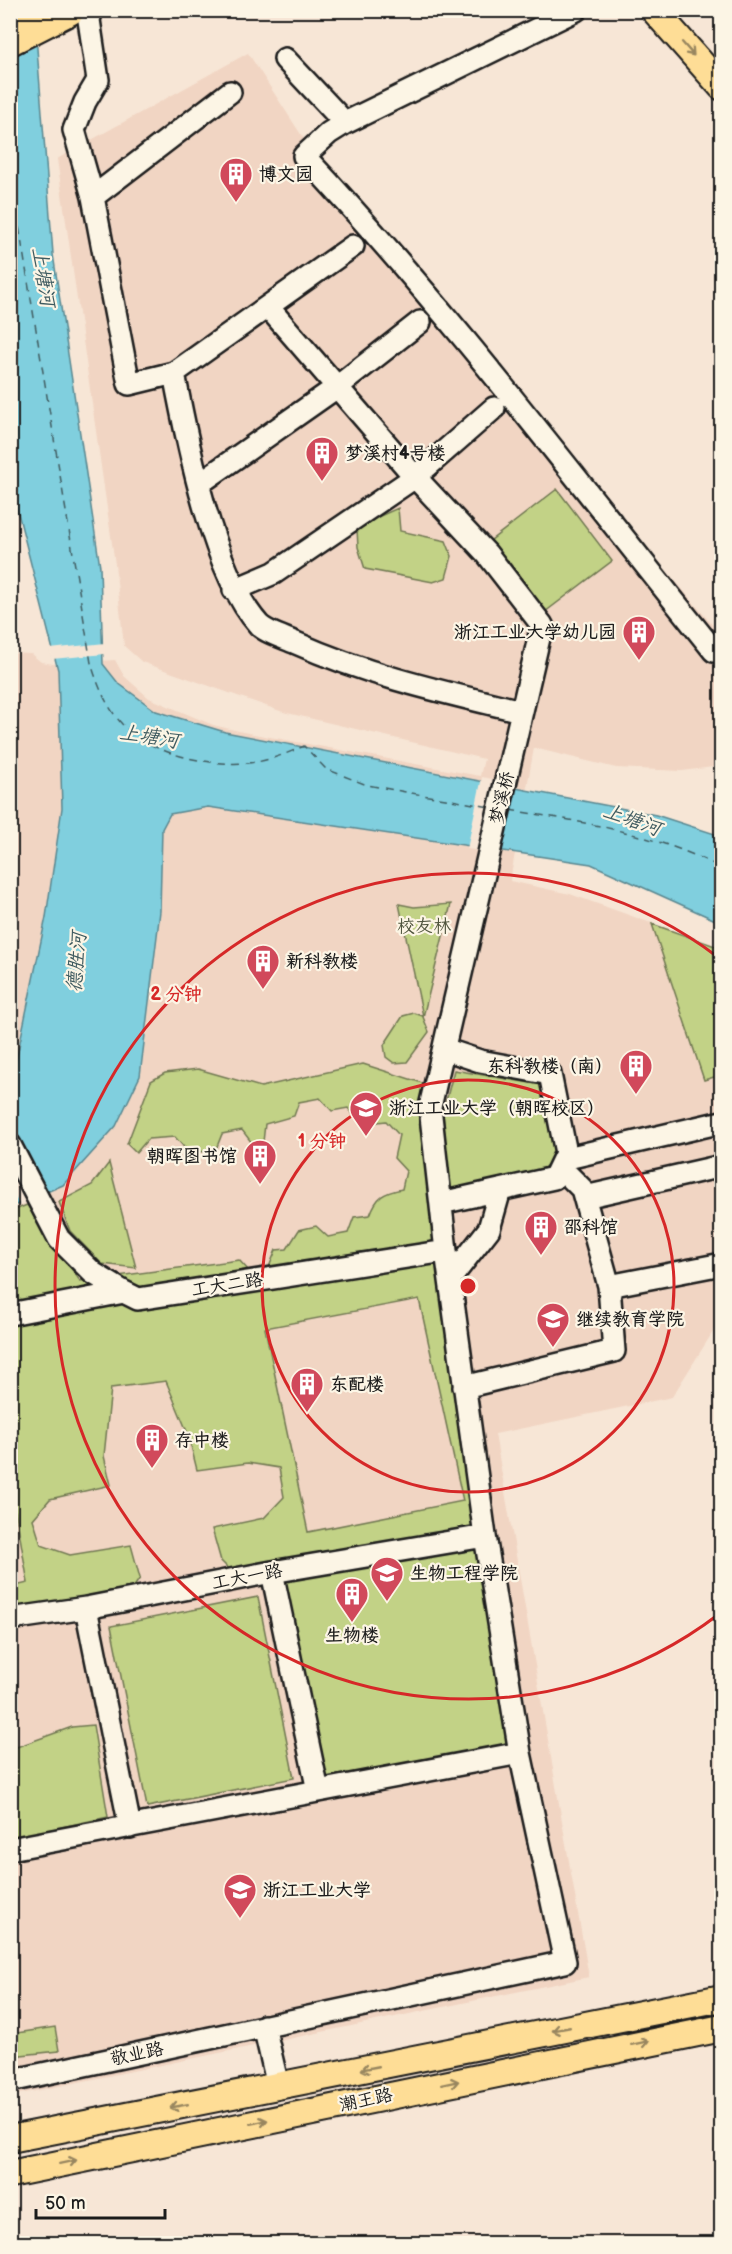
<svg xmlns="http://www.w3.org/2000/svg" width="732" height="2254" viewBox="0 0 732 2254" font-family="'Balsamiq Sans','LXGW WenKai TC',sans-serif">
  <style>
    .built { fill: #f1d5c3 }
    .green { fill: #c2d286; stroke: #6f7751; stroke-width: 1.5; fill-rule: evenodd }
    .water { fill: #80cfde; stroke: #588790; stroke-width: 1.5 }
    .pier { fill: #f7e6d6 }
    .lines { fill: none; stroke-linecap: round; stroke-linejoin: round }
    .ferry { stroke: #3f5b60; stroke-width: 1.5; stroke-dasharray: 8 6; stroke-linecap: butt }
    .minor-casing { stroke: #1c1c1c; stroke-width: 26 }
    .major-casing { stroke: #1c1c1c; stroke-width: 30 }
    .highway-casing { stroke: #1c1c1c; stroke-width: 34 }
    .minor { stroke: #fcf5e5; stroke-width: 21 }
    .major { stroke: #fedd96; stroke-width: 26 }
    .highway { stroke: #fedd96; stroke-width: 30 }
    .oneway { stroke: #98865f }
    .ring { fill: none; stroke: #d62828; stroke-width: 3 }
    .labels { text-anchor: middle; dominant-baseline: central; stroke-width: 4.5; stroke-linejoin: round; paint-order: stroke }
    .poi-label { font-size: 18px; font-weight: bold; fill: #1c1c1c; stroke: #fcf5e5; text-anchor: start }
    .street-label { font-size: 18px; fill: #1c1c1c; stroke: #fcf5e5 }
    .park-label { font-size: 18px; fill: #4e533c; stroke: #fcf5e5 }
    .water-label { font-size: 20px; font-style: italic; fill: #3f5b60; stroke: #fcf5e5 }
    .centre { fill: #d62828; stroke: #fcf5e5; stroke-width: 3 }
    .ring-label { font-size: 18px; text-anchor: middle; font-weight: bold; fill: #d62828; stroke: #fcf5e5; stroke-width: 4.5; stroke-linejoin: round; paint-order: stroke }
  </style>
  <rect width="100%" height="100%" fill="#f7e6d6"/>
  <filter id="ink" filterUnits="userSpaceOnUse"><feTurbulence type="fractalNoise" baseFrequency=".0167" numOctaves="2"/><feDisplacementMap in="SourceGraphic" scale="12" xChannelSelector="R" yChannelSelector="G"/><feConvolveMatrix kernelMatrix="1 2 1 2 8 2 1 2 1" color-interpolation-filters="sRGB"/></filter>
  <g filter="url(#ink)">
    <path class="built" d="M248 53 315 156 721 635V766L682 771 616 768 534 748 510 881 570 894 721 948V1326L716 1327 672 1397 495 1434 589 1977 11 2096V653L31 654 41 662 53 664 115 660 124 676 149 698 213 725 243 732 480 776 484 759 283 712 142 662 124 646 115 564 57 159Z"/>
    <path class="green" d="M557 489 612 561 541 615 486 544Z
      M398 508 400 531 446 541 452 556 446 578 433 582 365 569 358 547 357 529 371 520Z
      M399 904 414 907 451 904 423 1017 429 1032 407 1062 394 1063 386 1057 384 1045 403 1016 414 1013 423 1016Z
      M652 924 721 948V1075L704 1080Z
      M363 1064 435 1087 520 1753 318 1791 272 1572 238 1578 221 1561 212 1529 264 1518 284 1497 279 1468 248 1463 197 1470 188 1434 166 1381 111 1388 104 1456 111 1485 50 1499 33 1519 41 1545 70 1555 131 1545 140 1578 125 1600 11 1612V1587L28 1583 11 1485 10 1212 27 1205 80 1281 239 1260 249 1271 269 1267 276 1250 287 1249 299 1230 316 1226 328 1237 348 1233 354 1217 370 1215C377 1196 383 1193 402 1189L406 1171 394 1158 399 1135 386 1121 369 1123 361 1114 354 1116 348 1108 332 1111 320 1098 299 1102 294 1116 265 1124 263 1142 252 1143 242 1130 222 1134 216 1149 190 1154 175 1137 148 1139 136 1153 127 1144 151 1081 165 1073 198 1069 261 1087ZM419 1299 463 1501 308 1532 265 1328Z
      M454 1070 542 1085 558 1153 540 1172 449 1190 443 1113Z
      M109 1163 136 1268 102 1264 70 1231 59 1202 92 1185Z
      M258 1597 294 1778 147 1807 111 1626Z
      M93 1725 108 1817 11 1838V1749L72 1727Z
      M55 2027 59 2051 21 2055 11 2064V2034Z"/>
    <path class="water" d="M34 10 53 254 100 567 103 664 118 683 156 711 225 732 656 815 721 836 722 923 591 864 208 807 170 814 162 829 160 911 140 1076 116 1126 63 1185 11 1207V1070L15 1066 46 917 62 808 58 670 15 501 10 472 11 11Z"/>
    <path class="pier" d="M105 643V654L52 659 50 649Z
      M482 777 512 783 497 853 467 849Z
      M11 1120 48 1193 20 1206 10 1188Z"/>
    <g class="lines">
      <path class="ferry" d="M10 172 91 663C98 686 106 706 122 724 151 754 206 766 247 763 266 762 286 754 304 746L326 769 367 785 490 807
        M509 810C586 822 652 833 722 868"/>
      <defs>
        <path id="minor" d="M92 10 89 20 98 80 85 102 74 130 93 197 129 384 174 373C187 442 213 574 259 625 267 633 285 638 296 643 370 676 443 692 521 711
          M285 59 345 123 576 10
          M345 123 329 133 304 156C449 310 581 486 714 651
          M93 197 230 92
          M268 307 415 477 494 408
          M174 373 353 246
          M200 483 337 387 420 322
          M10 1145 59 1239 93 1273 124 1292
          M563 1159 722 1122
          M560 1167 582 1189 609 1286 722 1264
          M585 1197 722 1166
          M441 1203 554 1178 566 1153 550 1074 480 1061 444 1049
          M450 1279 489 1229 500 1190
          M10 1314 124 1292 138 1299 446 1251
          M464 1387 614 1351 609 1286
          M272 1572 318 1791
          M86 1608 130 1827
          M10 1619 86 1608 272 1572 485 1536
          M10 1849 520 1753
          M264 2026 278 2086
          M10 2081 565 1962 520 1753 485 1536 446 1251 430 1107 542 625 487 554 415 477 274 573 234 590"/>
        <path id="major" d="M654 10 722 87
          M10 21 31 10
          M10 2139 722 1998
          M10 2174 722 2028"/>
        <path id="highway" d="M10 40 69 10"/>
      </defs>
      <use href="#minor" class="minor-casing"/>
      <use href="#major" class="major-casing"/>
      <use href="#highway" class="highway-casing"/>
      <use href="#minor" class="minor"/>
      <use href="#major" class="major"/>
      <use href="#highway" class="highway"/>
    </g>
    <defs><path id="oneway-shaft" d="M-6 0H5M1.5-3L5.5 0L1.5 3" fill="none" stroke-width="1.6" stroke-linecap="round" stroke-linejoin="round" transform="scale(1.5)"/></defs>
    <g class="oneway">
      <use href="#oneway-shaft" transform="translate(688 49) rotate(49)"/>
      <use href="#oneway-shaft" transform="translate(561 2029) rotate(169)"/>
      <use href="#oneway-shaft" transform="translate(640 2043) rotate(-12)"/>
      <use href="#oneway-shaft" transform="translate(370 2068) rotate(169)"/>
      <use href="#oneway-shaft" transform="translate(450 2083) rotate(-12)"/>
      <use href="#oneway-shaft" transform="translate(179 2106) rotate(169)"/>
      <use href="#oneway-shaft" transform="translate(259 2122) rotate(-12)"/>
      <use href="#oneway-shaft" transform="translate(68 2162) rotate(-12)"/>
    </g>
  </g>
  <g class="ring">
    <circle cx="468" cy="1286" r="206"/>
    <path d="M719 1614A413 413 0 1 1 719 958"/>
  </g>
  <defs>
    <symbol id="building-pin" viewBox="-11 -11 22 30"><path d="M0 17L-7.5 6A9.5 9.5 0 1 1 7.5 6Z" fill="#d1495b" stroke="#fcf5e5"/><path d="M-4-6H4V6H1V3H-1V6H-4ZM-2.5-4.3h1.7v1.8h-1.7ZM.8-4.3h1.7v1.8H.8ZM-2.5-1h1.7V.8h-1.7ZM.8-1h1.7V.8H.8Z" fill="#fff"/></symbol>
    <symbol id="university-pin" viewBox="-11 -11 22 30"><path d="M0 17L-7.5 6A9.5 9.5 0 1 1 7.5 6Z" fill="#d1495b" stroke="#fcf5e5"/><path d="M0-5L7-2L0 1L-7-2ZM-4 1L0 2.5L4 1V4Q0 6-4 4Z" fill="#fff"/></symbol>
  </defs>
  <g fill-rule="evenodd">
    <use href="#building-pin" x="217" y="155" width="38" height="52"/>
    <use href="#building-pin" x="303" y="434" width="38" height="52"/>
    <use href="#building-pin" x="620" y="613" width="38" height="52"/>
    <use href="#building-pin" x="244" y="942" width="38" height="52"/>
    <use href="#building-pin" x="617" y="1047" width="38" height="52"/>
    <use href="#university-pin" x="347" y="1089" width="38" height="52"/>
    <use href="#building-pin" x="241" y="1137" width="38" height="52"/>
    <use href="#building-pin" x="522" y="1208" width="38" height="52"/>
    <use href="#university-pin" x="534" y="1300" width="38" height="52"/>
    <use href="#building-pin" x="288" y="1365" width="38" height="52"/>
    <use href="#building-pin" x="133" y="1421" width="38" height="52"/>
    <use href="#university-pin" x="368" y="1554" width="38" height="52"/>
    <use href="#building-pin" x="333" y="1575" width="38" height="52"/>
    <use href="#university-pin" x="221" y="1871" width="38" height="52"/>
  </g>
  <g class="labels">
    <g class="poi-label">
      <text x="259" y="174">博文园</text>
      <text x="345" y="453">梦溪村4号楼</text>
      <text x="616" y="632" text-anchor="end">浙江工业大学幼儿园</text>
      <text x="286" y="961">新科教楼</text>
      <text x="613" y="1066" text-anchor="end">东科教楼（南）</text>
      <text x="389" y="1108">浙江工业大学（朝晖校区）</text>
      <text x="237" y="1156" text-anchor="end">朝晖图书馆</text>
      <text x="564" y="1227">邵科馆</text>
      <text x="576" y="1319">继续教育学院</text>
      <text x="330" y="1384">东配楼</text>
      <text x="175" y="1440">存中楼</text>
      <text x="410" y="1573">生物工程学院</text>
      <text x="352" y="1635" text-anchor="middle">生物楼</text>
      <text x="263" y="1890">浙江工业大学</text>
    </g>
    <g class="street-label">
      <text transform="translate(502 798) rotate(-77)">梦溪桥</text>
      <text transform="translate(227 1285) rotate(-9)">工大二路</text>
      <text transform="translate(247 1577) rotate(-11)">工大一路</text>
      <text transform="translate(137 2054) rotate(-12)">敬业路</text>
      <text transform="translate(366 2100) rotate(-12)">潮王路</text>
    </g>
    <g class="park-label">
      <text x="424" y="926">校友林</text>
    </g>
    <g class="water-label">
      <text transform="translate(43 277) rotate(81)">上塘河</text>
      <text transform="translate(149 737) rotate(9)">上塘河</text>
      <text transform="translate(632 820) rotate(20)">上塘河</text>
      <text transform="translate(77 962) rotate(-85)">德胜河</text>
    </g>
  </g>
  <circle cx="468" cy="1286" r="9" class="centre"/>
  <g class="ring-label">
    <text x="176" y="1000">2 分钟</text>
    <text x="322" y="1147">1 分钟</text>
  </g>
  <rect width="732" height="2254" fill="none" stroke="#fcf5e5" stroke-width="36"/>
  <rect x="18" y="18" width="696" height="2218" fill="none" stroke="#1c1c1c" stroke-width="2" filter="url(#ink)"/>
  <path d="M36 2209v9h129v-9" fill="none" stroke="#1c1c1c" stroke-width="3"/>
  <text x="45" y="2209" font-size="18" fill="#1c1c1c" stroke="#fcf5e5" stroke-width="4.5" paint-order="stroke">50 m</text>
</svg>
